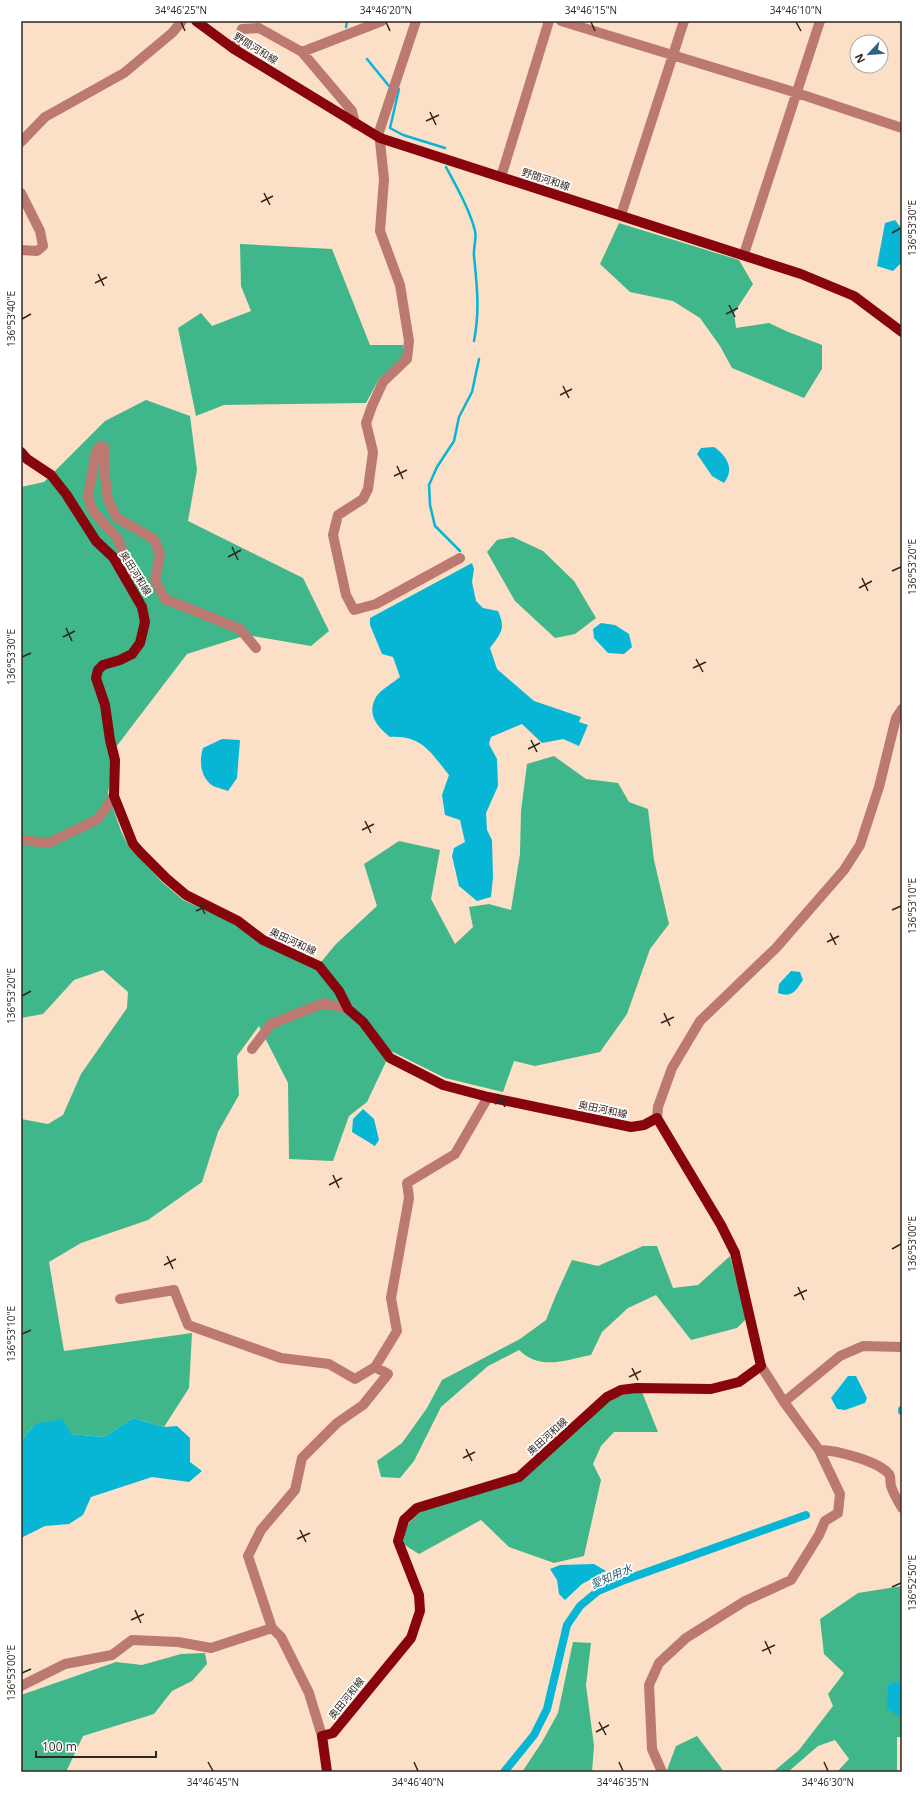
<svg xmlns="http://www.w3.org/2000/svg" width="923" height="1793" viewBox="0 0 923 1793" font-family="'Open Sans','Noto Sans JP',sans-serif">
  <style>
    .forest { fill: #3fb78a }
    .water { fill: #07b6d5 }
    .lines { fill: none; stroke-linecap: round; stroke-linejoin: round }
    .stream { stroke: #07b6d5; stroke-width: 2.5 }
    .canal { stroke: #07b6d5; stroke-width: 8 }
    .minor { stroke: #bb7972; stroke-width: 10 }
    .major { stroke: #88050d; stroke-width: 10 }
    .ticks { fill: none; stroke: #31261d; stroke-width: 1.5 }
    .labels { text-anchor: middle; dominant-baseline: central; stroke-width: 3.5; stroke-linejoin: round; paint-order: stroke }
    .street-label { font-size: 10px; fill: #31261d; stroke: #fff }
    .water-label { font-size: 11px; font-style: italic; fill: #245d6b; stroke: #fff }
    .neatline { fill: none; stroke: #31261d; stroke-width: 1.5 }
    .ticks-label { font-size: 10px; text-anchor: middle; fill: #31261d }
  </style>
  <rect width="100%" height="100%" fill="#fcdfc7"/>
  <path class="forest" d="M619 223 739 260 753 284 734 313 736 328 769 323 786 331 822 345V369L804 398 732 368 720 346 700 318 673 301 630 292 600 264Z
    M240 244 332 249 370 345H403V358L379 379 366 403 224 405 196 416 178 328 201 313 212 326 251 311 241 286Z
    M146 400 190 416 197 470 188 521 303 578 329 631 311 646 247 635 187 654 116 747 108 793 121 831 129 847 162 882 183 900 234 923 316 968 336 944 377 906 364 864 399 841 440 850 431 899 455 944 473 927 469 907 489 904 511 910 520 854 521 811 527 764 554 756 586 779 618 783 629 802 648 809 654 860 669 924 650 949 627 1014 600 1052 535 1066 514 1061 503 1092 445 1078 391 1051 367 1102 349 1116 333 1161 289 1159 288 1083 259 1026 237 1056 239 1095 218 1132 202 1182 148 1220 81 1243 49 1262 64 1351 192 1333 189 1388 164 1427 133 1418 104 1437 71 1434 35 1424 21 1441V1119L48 1124 63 1115 81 1074 127 1008 128 992 103 970 74 980 43 1014 21 1018V487L44 482 105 421Z
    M513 537 543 551 574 581 596 618 575 634 555 638 515 601 487 552 497 540Z
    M643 1246H657L673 1288 698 1285 730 1256 746 1319 737 1328 691 1340 656 1295 628 1308 602 1332 591 1355C565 1360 541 1371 519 1350L488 1366 441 1407 414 1461 400 1478 381 1477 377 1461 402 1443 427 1408 442 1380 520 1339 546 1320 556 1295 572 1260 598 1266Z
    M642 1392 658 1432H614L601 1446 593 1464 601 1480 584 1556 554 1563 509 1547 481 1520 419 1554 403 1544 407 1525 421 1511 520 1481 608 1400 623 1395Z
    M902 1586V1737H897V1772H837L849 1759 835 1740 818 1746 788 1772H773L799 1750 833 1706 828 1694 844 1673 824 1654 820 1619 858 1593Z
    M573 1642 591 1643 586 1685 594 1746 592 1772H522L542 1742 558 1713Z
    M205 1653 207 1664 192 1681 172 1691 154 1714 83 1736 66 1772H21V1695L116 1662 142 1665 181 1654Z
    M697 1736 722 1769V1772H668L667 1770 676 1746Z"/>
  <path class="water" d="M895 220 902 229V262L893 271 877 266 885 223Z
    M714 447C727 456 735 469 724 483L712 476 697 454 701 448Z
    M472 563 474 569 472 582 476 601 483 608 498 611C506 629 501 633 490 648L497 669 534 701 581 717 579 722 588 725 579 746 563 739 542 743 522 724 491 737 489 744 497 759 498 786 486 813 487 830 492 840 493 877 491 897 477 901 459 886 452 856 454 848 465 842 460 820 445 815 442 795 449 775C431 753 422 735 390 737 378 727 366 715 376 697 380 690 393 683 400 677L393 657 382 654 370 625V618Z
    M601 623 615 625 629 634 632 647 624 654 608 653 594 638 593 629Z
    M222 739 240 740 237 778 228 791C224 789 217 788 213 786 200 777 199 761 203 748Z
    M791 971 800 972 803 980C795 991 793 998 778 993L779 984Z
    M363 1109 374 1119 379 1140 375 1146 352 1132 353 1119Z
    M848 1376H856L867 1398 865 1403 845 1410 837 1409 831 1398Z
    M133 1418 164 1427 177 1426 190 1438V1462L202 1471 189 1482 152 1477 91 1497 83 1515 69 1524 45 1526 21 1538V1441L35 1424 62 1419 71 1434 104 1437Z
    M594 1564 606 1571 582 1584 565 1600 559 1594 557 1580 550 1569 560 1565Z
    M902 1677V1719L887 1708 888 1685 899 1681Z"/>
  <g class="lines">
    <path class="stream" d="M346 27 347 21
      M367 59 389 86
      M399 89 390 128 403 135 445 148
      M446 167C456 186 470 210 475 231 477 239 473 248 474 256 477 286 480 311 474 341
      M460 551 435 526 430 505 429 485 437 467 454 441 459 417 472 392 479 359"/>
    <path class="canal" d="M902 1411V1410
      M504 1772 534 1735 547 1709 567 1625 580 1606 598 1591 622 1581 806 1515"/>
    <path class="minor" d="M416 21 379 132 384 179 380 231 400 285 409 341 407 359 383 382 372 406 366 423 373 452 368 489 363 499 338 515 333 535 346 595 354 610 376 604 460 558
      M561 21 797 93 902 128
      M234 49 242 29 259 28 302 52 352 111 355 124
      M302 52 382 21
      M21 142 45 117 124 73 172 33 182 21
      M501 177 549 21
      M21 193 40 231 43 246 37 251 21 250
      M621 215 684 21
      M744 254 820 21
      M126 580 129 570 118 539 92 510 88 496 96 452 99 447H104V470L108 500 117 518 154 539 160 554 155 580 165 599 240 629 256 648
      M21 840 49 843 98 819 114 796
      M252 1049 271 1024 324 1003 348 1009
      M657 1118 658 1107 672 1068 700 1021 776 948 844 870 860 845 879 787 896 718 902 709
      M120 1299 174 1290 188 1325 281 1358 329 1364 355 1379 375 1367 397 1331 391 1298 409 1198 407 1183 455 1154 488 1097
      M784 1402 840 1356 863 1346 902 1347
      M819 1450C836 1450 878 1461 889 1474 891 1477 890 1482 891 1486 893 1493 898 1501 902 1508
      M21 1686 65 1664 112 1655 132 1640 178 1642 211 1648 272 1628
      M322 1736 309 1693 281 1637 272 1628 248 1556 261 1530 295 1490 302 1458 337 1423 363 1405 388 1374 375 1367
      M662 1772 652 1749 649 1685 659 1663 686 1638 745 1601 791 1580 819 1535 825 1521 838 1513 840 1494 819 1450 784 1402 761 1366"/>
    <path class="major" d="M196 21 234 49 380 138 801 274 854 296 902 332
      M21 452 27 459 51 475 66 494 96 541 113 557 142 607 145 622 140 643 132 654 120 660 103 665 98 670 96 678 105 705 110 740 115 760 114 796 133 844 141 853 166 878 186 895 238 921 263 940 319 966 339 991 348 1009 363 1022 390 1058 443 1085 488 1097 631 1127 644 1125 657 1118 721 1225 735 1253 761 1366 739 1382 711 1389 637 1388 621 1390 607 1397 519 1477 417 1508 404 1520 398 1541 419 1595 420 1611 411 1638 333 1733 322 1736 327 1772"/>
  </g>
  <path class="ticks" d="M181 22 185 31M386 22 390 31M591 22 595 31M796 22 801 31M430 112 436 125M426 121 439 115M264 193 270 205M261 202 273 196M892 233 901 228M98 274 104 286M95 283 107 277M729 305 735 317M726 314 738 308M22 319 31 314M563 386 569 398M560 395 572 389M397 466 403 479M394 476 407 470M232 547 238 560M228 557 241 550M892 571 901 567M862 578 868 591M859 588 872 581M66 628 72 641M63 637 75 631M22 657 31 653M696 659 703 672M693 668 706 662M531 740 537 752M528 749 540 743M365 821 371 833M362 830 374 824M199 902 205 914M892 910 901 906M196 911 209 905M830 933 836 945M827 942 839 936M22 996 31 991M664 1013 670 1026M661 1023 674 1017M498 1094 505 1107M495 1104 508 1098M333 1175 339 1188M329 1185 342 1178M892 1249 901 1244M167 1256 173 1269M164 1265 176 1259M798 1287 804 1300M794 1296 807 1290M22 1334 31 1330M632 1368 638 1380M629 1377 641 1371M466 1449 472 1461M463 1458 475 1452M300 1530 306 1542M297 1539 310 1533M892 1587 901 1583M135 1610 141 1623M131 1620 144 1614M765 1641 771 1654M762 1651 775 1645M22 1673 31 1669M599 1722 606 1735M596 1732 609 1725M208 1762 213 1771M414 1762 418 1771M619 1762 623 1771M824 1762 828 1771"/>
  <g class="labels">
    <g class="street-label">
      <text transform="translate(256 48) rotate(32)">野間河和線</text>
      <text transform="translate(546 179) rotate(18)">野間河和線</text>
      <text transform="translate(136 573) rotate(58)">奥田河和線</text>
      <text transform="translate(293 941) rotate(25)">奥田河和線</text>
      <text transform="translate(603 1109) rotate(12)">奥田河和線</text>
      <text transform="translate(547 1436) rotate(-42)">奥田河和線</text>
      <text transform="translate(346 1698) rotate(-51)">奥田河和線</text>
    </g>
    <g class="water-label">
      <text transform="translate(611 1576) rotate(-24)">愛知用水</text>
    </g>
  </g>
  <rect width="923" height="1793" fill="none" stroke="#ffffff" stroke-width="44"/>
  <g transform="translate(869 54) rotate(244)"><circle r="19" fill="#ffffff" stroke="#ada8a5"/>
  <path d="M0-3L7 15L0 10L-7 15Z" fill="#2e627e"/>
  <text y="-6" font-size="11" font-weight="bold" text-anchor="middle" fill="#31261d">N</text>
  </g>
  <path d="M36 1751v6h120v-6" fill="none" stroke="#31261d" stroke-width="2"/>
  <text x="42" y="1751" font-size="12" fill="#31261d" stroke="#ffffff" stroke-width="3" paint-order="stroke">100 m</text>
  <rect x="22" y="22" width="879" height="1749" class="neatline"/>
  <g class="ticks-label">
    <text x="181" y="14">34°46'25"N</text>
    <text x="386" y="14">34°46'20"N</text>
    <text x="591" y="14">34°46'15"N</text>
    <text x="796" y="14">34°46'10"N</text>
    <text transform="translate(912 228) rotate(-90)" y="4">136°53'30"E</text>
    <text transform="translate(11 319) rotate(-90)" y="4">136°53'40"E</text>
    <text transform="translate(912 567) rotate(-90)" y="4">136°53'20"E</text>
    <text transform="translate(11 657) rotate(-90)" y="4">136°53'30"E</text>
    <text transform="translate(912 906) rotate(-90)" y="4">136°53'10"E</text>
    <text transform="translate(11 996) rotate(-90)" y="4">136°53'20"E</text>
    <text transform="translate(912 1244) rotate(-90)" y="4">136°53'00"E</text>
    <text transform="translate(11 1334) rotate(-90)" y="4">136°53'10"E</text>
    <text transform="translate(912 1583) rotate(-90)" y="4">136°52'50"E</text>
    <text transform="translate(11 1673) rotate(-90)" y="4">136°53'00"E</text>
    <text x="213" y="1786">34°46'45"N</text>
    <text x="418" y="1786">34°46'40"N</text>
    <text x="623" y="1786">34°46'35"N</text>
    <text x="828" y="1786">34°46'30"N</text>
  </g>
</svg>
